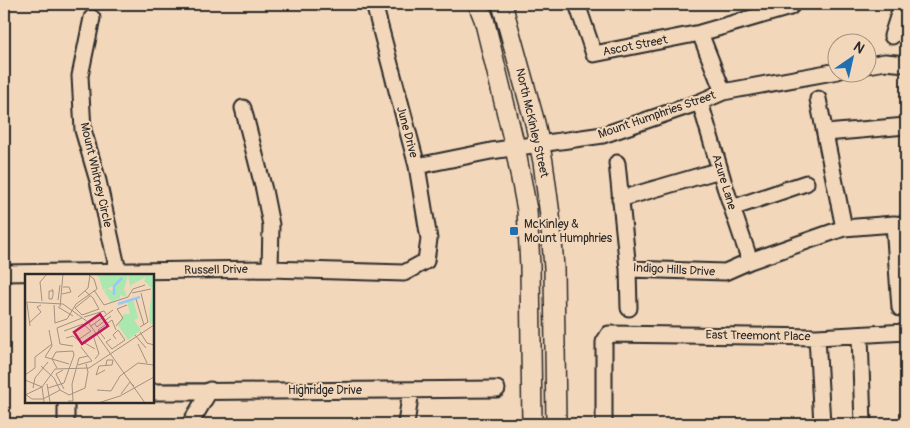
<svg xmlns="http://www.w3.org/2000/svg" width="910" height="428" viewBox="0 0 910 428" font-family="Pangolin,sans-serif">
  <style>
    .lines { fill: none; stroke-linecap: round; stroke-linejoin: round }
    .minor-casing { stroke: #2b2b2b; stroke-width: 19 }
    .major-casing { stroke: #2b2b2b; stroke-width: 22 }
    .minor { stroke: #f3d7ba; stroke-width: 15 }
    .major { stroke: #f3d7ba; stroke-width: 19 }
    .poi-dot { fill: #1f6fb2; stroke: #f3d7ba; stroke-width: 2 }
    .labels { text-anchor: middle; dominant-baseline: central; stroke-width: 4; stroke-linejoin: round; paint-order: stroke }
    .street-label { font-size: 12px; fill: #2b2b2b; stroke: #f3d7ba }
    .poi-label { font-size: 12px; fill: #2b2b2b; stroke: #f3d7ba; text-anchor: start }
    .inset-river { fill: none; stroke: #99c8f4; stroke-width: 2.5 }
    .inset-road { fill: none; stroke: #a39281; stroke-width: 1 }
    .view { fill: #c2185b; fill-opacity: 0.15; stroke: #c2185b; stroke-width: 2.5 }
    .inset-edge { fill: none; stroke: #2b2b2b; stroke-width: 2.5 }
  </style>
  <rect width="100%" height="100%" fill="#f3d7ba"/>
  <filter id="ink" filterUnits="userSpaceOnUse"><feTurbulence type="fractalNoise" baseFrequency=".02" numOctaves="2"/><feDisplacementMap in="SourceGraphic" scale="10" xChannelSelector="R" yChannelSelector="G"/><feConvolveMatrix kernelMatrix="1 2 1 2 8 2 1 2 1" color-interpolation-filters="sRGB"/></filter>
  <g filter="url(#ink)">
    <g class="lines">
      <defs>
        <path id="minor" d="M577 4 594 54 700 33 790 7 793 4
          M92 18 80 76 83 130 98 181 118 271
          M700 33 723 92
          M892 36 902 4
          M868 65 885 62 906 64
          M818 99 844 228
          M700 102 725 187 750 261
          M243 108 264 190 271 225 270 269
          M826 133 906 126
          M617 163 628 269 725 272 750 261 844 228 894 224 906 225
          M417 166 491 151 603 135 700 102 723 92 838 71
          M620 199 720 170
          M732 208 806 183
          M894 224 900 308
          M628 269 629 308
          M4 273 270 269 404 273 426 261 429 239 417 166 374 4
          M860 335 863 424
          M817 337 822 424
          M152 392 497 389
          M66 402V424
          M190 424 210 390
          M406 424 411 390
          M604 424V342L609 334 817 337 906 332"/>
        <path id="major" d="M478 4 484 19 515 147 527 210 530 266 532 424
          M502 4 535 123 543 162 550 215 554 268 556 424"/>
      </defs>
      <use href="#minor" class="minor-casing"/>
      <use href="#major" class="major-casing"/>
      <use href="#minor" class="minor"/>
      <use href="#major" class="major"/>
    </g>
  </g>
  <rect class="poi-dot" x="509" y="226" width="10" height="10" rx="2.5"/>
  <g class="labels">
    <g class="street-label">
      <text transform="translate(635 46) rotate(-11)">Ascot Street</text>
      <text transform="translate(657 115) rotate(-19)">Mount Humphries Street</text>
      <text transform="translate(532 123) rotate(77)">North McKinley Street</text>
      <text transform="translate(407 132) rotate(75)">June Drive</text>
      <text transform="translate(96 175) rotate(77)">Mount Whitney Circle</text>
      <text transform="translate(724 182) rotate(73)">Azure Lane</text>
      <text transform="translate(216 270) rotate(-1)">Russell Drive</text>
      <text transform="translate(674 270) rotate(3)">Indigo Hills Drive</text>
      <text transform="translate(758 336) rotate(1)">East Treemont Place</text>
      <text x="325" y="390">Highridge Drive</text>
    </g>
    <g class="poi-label">
      <text x="524" y="224">McKinley &amp;<tspan x="524" dy="14">Mount Humphries</tspan></text>
    </g>
  </g>
  <g transform="translate(25 274)">
    <rect width="129" height="129" fill="#f3d7ba"/>
    <path d="M69 0H128L129 50H125L124 43 127 14 119 7 121 3 106 11V16L103 1 99 15 102 23 95 21V24L86 28 79 17 82 14 87 17 89 12 78 16 74 3ZM108 25 113 44 109 46 116 56 103 66 93 51 99 40H105L102 27Z" fill="#aae8af"/>
    <path class="inset-river" d="M89 21V12L97 4M93 30 115 23"/>
    <path class="inset-road" d="M27 15 28 17V21L27 25H24V17H28M69 16 79 31 103 23 108 15 120 11M60 17 68 24 74 35 57 41 50 34 65 22M107 19 126 15M37 20 46 18 44 13H38M53 23 63 14 65 1M111 25 119 51M33 26 35 11M17 27 15 8 22 0M0 28 38 30 63 48 120 129M2 29 5 52M29 31 30 49 42 45 51 30 72 15 69 5 64 1M33 33 48 42M35 33 38 0M59 43 79 37 81 40M4 49 16 38 12 33 16 31M70 50 72 53 86 42M66 52 88 36M91 52 98 44 92 35 102 31M115 53 123 48 116 19M24 56 27 72 20 83 44 90M39 57 58 50 66 57 53 66 48 62 41 64M115 58 122 69 129 71M68 61 74 80 70 85M110 61 121 74M80 65 73 56 87 46 91 56M86 65 81 68 87 75 100 66 93 56 88 61 91 65M113 70 122 89M48 72 35 70 32 54 57 44M70 75 58 68 71 59M53 91 67 87 56 73M16 92 29 104 35 116 44 121 60 114 63 98 61 90M32 94 27 85 31 78 48 77M38 96 31 100 39 115M80 96 71 101 74 92 87 91 88 86H82L81 91M0 101 10 94V83L27 70M0 106 17 113 19 128M22 110 25 128M8 114 10 104 23 88M23 114 39 109 49 81 48 77M72 116 86 117 95 102 113 89 129 91M0 120 7 125H18L35 116M96 120 105 108 109 112M0 121 17 113 30 95 64 94 129 51M43 127H48L47 110 54 84 63 82M73 129 95 122 129 103"/>
    <path class="view" d="M75 40 83 52 57 70 49 58Z"/>
    <rect width="129" height="129" class="inset-edge"/>
  </g>
  <rect width="910" height="428" fill="none" stroke="#f3d7ba" stroke-width="20"/>
  <rect x="10" y="10" width="890" height="408" fill="none" stroke="#2b2b2b" stroke-width="2" filter="url(#ink)"/>
  <g transform="translate(852 58) rotate(34)"><circle r="24" fill="#f3d7ba" stroke="#a39281"/>
  <path d="M0-4L9 19L0 12L-9 19Z" fill="#1f6fb2"/>
  <text y="-8" font-size="14" font-weight="bold" text-anchor="middle" fill="#2b2b2b">N</text>
  </g>
</svg>
